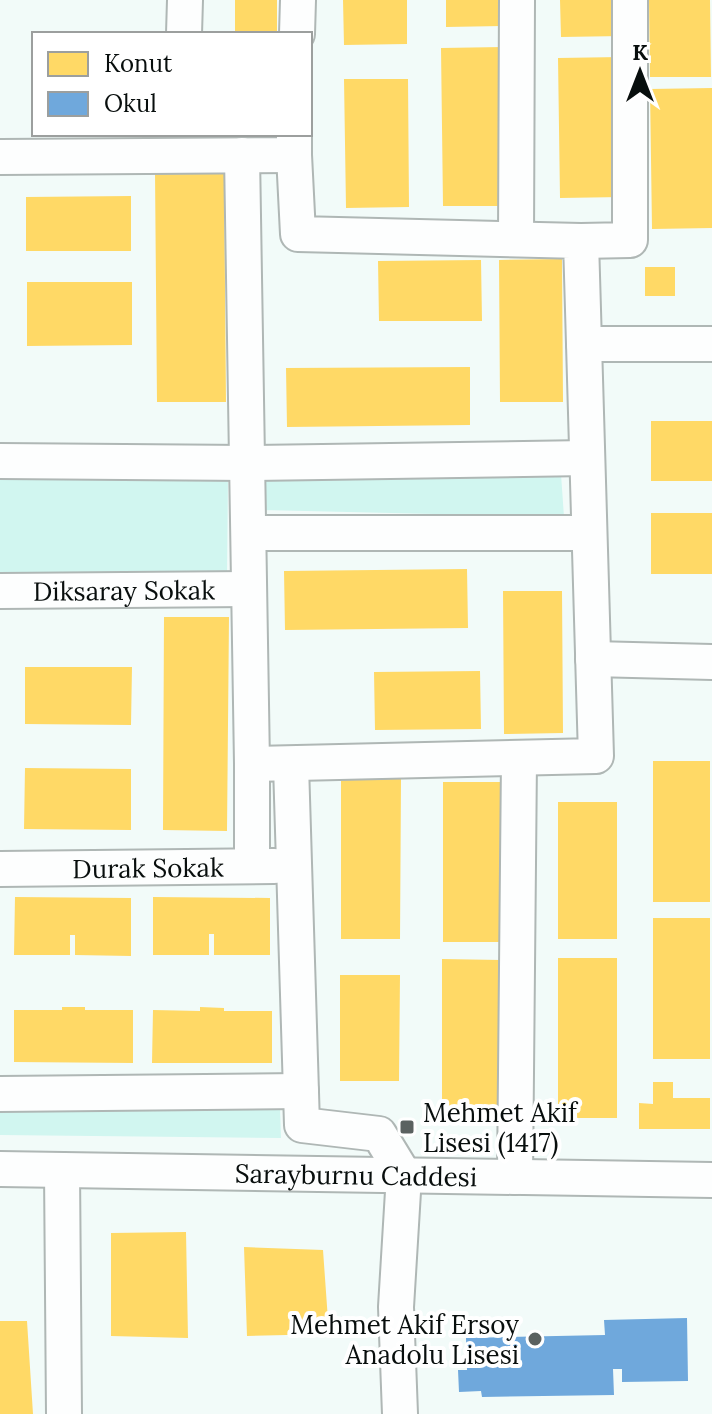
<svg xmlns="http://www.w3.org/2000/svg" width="712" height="1414" viewBox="0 0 712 1414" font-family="Lora,serif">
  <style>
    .green { fill: #d1f6f0 }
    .homes { fill: #ffd966 }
    .schools { fill: #6fa8dc }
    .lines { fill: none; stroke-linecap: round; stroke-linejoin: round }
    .minor-casing { stroke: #afb7b5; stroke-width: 38 }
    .minor { stroke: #fdfefe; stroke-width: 34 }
    .poi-dot { fill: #5a6160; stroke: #fff; stroke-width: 3 }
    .labels { text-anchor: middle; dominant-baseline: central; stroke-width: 8; stroke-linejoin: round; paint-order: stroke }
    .street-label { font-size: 26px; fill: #080e0d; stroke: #fff }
    .poi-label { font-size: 26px; fill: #080e0d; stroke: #fff; text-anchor: start }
  </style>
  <rect width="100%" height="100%" fill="#f2fbf9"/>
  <path class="green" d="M262 473 561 474 564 517 262 510Z
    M0 478 228 479 227 578H0Z
    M280 1108 281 1138 0 1135V1109Z"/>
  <path class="homes" d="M235 0H277V34H235Z
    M343 0H407V44L344 45Z
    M446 0H502V26L446 27Z
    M560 0H622L623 36 561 37Z
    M649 0H710L711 77H650Z
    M503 47 505 206H443L441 48Z
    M621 57 622 197 560 198 558 58Z
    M344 79H408L409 207 346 208Z
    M712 88V228L652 229 650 89Z
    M155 172H224L226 402H157Z
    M131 196V251H26V197Z
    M562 259 563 402H500L499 260Z
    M481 260 482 321H379L378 261Z
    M645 267H675V296H645Z
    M27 282H132V345L27 346Z
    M470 367V425L287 427 286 368Z
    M651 421H712V481H651Z
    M651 513H712V574H651Z
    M467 569 468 628 285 630 284 571Z
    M503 591H562L563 733 504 734Z
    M164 617H229L227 831 163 830Z
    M25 667H132L131 725 25 724Z
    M480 671 481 729 375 730 374 672Z
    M653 761H710V902H653Z
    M25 768 131 769V830L24 829Z
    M341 779H401L400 939H341Z
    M443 782H502V942H443Z
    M558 802H617V939H558Z
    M15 897 131 898V956L75 955V935H70V955H14Z
    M153 897 270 898V955H214V934H209V955H153Z
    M653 918H710V1059H653Z
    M558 958H617V1118H558Z
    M442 959 501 960V1120H442Z
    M340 975H400L399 1081H340Z
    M62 1007H85V1010H133V1063L14 1062V1010H62Z
    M200 1007 224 1008V1011H272V1063H152L153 1010 200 1011Z
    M653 1082H673V1098H710V1129H639V1103L653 1104Z
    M186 1232 188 1338 111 1336V1233Z
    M244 1247 323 1250 329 1334 247 1336Z
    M0 1321H27L33 1414H0Z"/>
  <path class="schools" d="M687 1318 688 1381 622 1382V1369H613L614 1395 482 1397 481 1391 459 1392 458 1370H467L466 1338 605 1335 604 1320Z"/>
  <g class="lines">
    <defs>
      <g id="minor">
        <path d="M184 34 185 0"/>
        <path d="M297 34 298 0"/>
        <path d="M242 155 252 764V865"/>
        <path d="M0 157 294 155V134"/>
        <path d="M516 239 517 0"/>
        <path d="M581 241 630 240V0"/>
        <path d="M584 344H712"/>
        <path d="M0 461 247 463 587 458"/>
        <path d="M249 533H588"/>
        <path id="s1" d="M0 591 249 589"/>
        <path d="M593 659 712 662"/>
        <path d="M252 764 596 756 581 241 298 234 294 155"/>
        <path d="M291 765 302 1125 379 1134 404 1175 396 1307 400 1414"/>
        <path id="s2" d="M0 869 274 866"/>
        <path d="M0 1094 301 1091"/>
        <path id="s3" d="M0 1169 712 1180"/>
        <path d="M62 1170 64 1414"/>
        <path d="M515 1177 519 759"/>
      </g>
    </defs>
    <use href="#minor" class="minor-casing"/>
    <use href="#minor" class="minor"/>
  </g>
  <g class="poi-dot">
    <rect x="399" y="1119" width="16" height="16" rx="4"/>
    <circle cx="535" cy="1339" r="8"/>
  </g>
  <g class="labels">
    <g class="street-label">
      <text stroke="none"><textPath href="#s1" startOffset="124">Diksaray Sokak</textPath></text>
      <text stroke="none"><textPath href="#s2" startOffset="148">Durak Sokak</textPath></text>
      <text stroke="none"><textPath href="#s3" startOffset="356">Sarayburnu Caddesi</textPath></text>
    </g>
    <g class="poi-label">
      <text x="423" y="1112">Mehmet Akif<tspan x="423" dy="30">Lisesi (1417)</tspan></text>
      <text x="519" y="1324" text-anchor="end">Mehmet Akif Ersoy<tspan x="519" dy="30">Anadolu Lisesi</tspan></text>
    </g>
  </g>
  <rect x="32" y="32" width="280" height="104" fill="#ffffff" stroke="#9c9f9e" stroke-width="2"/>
  <rect x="48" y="52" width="40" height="24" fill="#ffd966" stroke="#9c9f9e" stroke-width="2"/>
  <text x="104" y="72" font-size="24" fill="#080e0d">Konut</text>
  <rect x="48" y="92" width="40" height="24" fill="#6fa8dc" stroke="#9c9f9e" stroke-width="2"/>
  <text x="104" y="112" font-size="24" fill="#080e0d">Okul</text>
  <g transform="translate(640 72)" stroke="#ffffff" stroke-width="6" paint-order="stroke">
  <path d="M0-6L14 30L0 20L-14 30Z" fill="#080e0d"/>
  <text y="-12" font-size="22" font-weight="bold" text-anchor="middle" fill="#080e0d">K</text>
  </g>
</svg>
